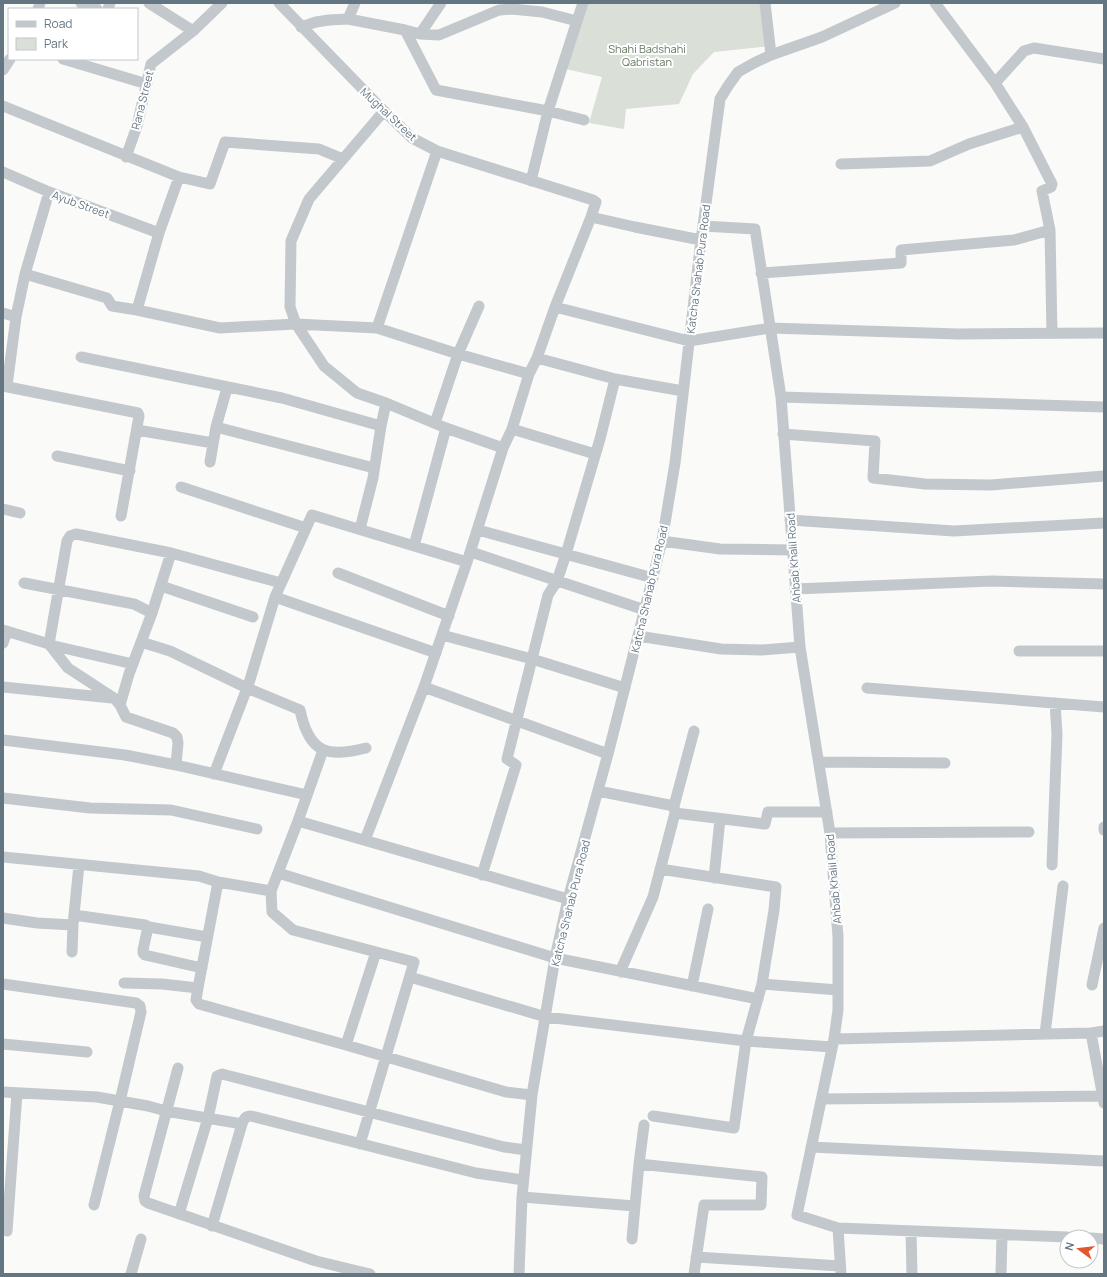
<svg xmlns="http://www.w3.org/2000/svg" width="1107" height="1277" viewBox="0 0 1107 1277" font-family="Manrope,sans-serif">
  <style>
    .green { fill: #dadfd7 }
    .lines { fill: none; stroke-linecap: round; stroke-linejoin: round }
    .minor { stroke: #c3c8cc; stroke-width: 11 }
    .labels { text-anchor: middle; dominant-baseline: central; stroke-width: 4; stroke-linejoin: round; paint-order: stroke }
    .park-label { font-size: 11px; fill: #687a64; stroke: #fff }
    .street-label { font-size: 11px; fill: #657683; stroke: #fff }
  </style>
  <rect width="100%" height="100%" fill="#fafaf8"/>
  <path class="green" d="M583 3H765L770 46 714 52 693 74 679 104 626 109 624 129 589 123 602 77 561 68Z"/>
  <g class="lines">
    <path class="minor" d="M81 3 97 9
      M149 3 193 31
      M279 3 384 111 412 138 437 151 593 200 596 202 591 217 555 307 537 358 529 374 512 429 503 448 467 562 424 687 365 840
      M765 3 771 55
      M935 3 995 83 1023 127 1052 184 1051 187 1042 191 1050 230 1052 333
      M38 9 40 3
      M108 9 110 3
      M348 19 355 3
      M301 27 316 22 329 20 348 19 405 30 420 34 439 35 499 10 512 9 542 12 577 21 583 3
      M405 30 436 90 548 111 584 120
      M420 34 441 3
      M63 59 147 84
      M3 70 10 59
      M995 83 1024 51 1034 48 1104 59
      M3 106 179 177 210 184 225 142 319 149 343 159
      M384 111 309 199 291 241 290 307 296 324 324 366 357 393 386 403 446 428 503 448
      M126 157 137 126 151 64 193 31 222 3
      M841 164 930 161 969 144 1023 127
      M3 172 49 192 159 233
      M531 181 548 111 577 21
      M591 217 635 227 701 240
      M703 226 755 229 781 397 800 647 830 833 838 937V1010L834 1039 797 1215 838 1228 1067 1237
      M761 273 901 263V250L1014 240 1050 230
      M25 274 107 298 112 306 137 310 220 328 296 324 377 328 458 354 529 374
      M555 307 689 341 770 328 958 334 1104 333
      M137 310 159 233 179 177
      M3 313 16 317
      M377 328 437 151
      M81 357 282 398 381 426
      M537 358 615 379 683 391
      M3 386 138 413 139 416 121 516
      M7 386 16 317 25 274 49 192
      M781 397 1104 407
      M435 423 458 354 479 306
      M216 427 374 468
      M512 429 595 454
      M137 430 213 443
      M783 434 875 441 873 478 925 484 991 485 1104 476
      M57 456 130 471
      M210 462 216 427 227 388
      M181 487 306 528
      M3 509 20 513
      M790 520 954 531 1104 523
      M360 529 373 478 381 426 386 403
      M478 530 653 578
      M662 541 720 549 792 550
      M414 546 446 428
      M471 552 645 610
      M338 573 449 616
      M24 583 134 604 152 613
      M161 586 253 617
      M795 589 992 581 1104 584
      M275 597 436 653
      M3 630 49 644 68 668 114 698 120 705 126 717 173 733 177 737 178 743 176 765 307 795
      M442 635 532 659 625 688
      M638 636 721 649 761 650 800 647
      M141 642 170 651 247 688 300 710C309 753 327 758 366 748
      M3 643 7 631
      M49 644 67 541 70 536 76 534 171 553 281 583
      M50 645 133 664
      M1019 651H1104
      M3 687 112 698
      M424 687 608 754
      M867 688 1104 707
      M120 705 129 674 152 613 171 553
      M3 740 125 755 176 765
      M819 762 945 763
      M214 774 249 683 275 597 312 515 467 562
      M598 791 674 806
      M3 798 90 808 171 810 257 829
      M675 813 765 824 768 812H827
      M298 821 568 899
      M1104 830V827
      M830 833 1029 832
      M3 857 199 876 218 882 271 891 298 821 323 750
      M1052 865 1057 734 1055 703
      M660 869 776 887 774 910 762 984
      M278 873 555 958 758 999
      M482 875 516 765 507 759 548 595 557 581 566 554 600 439 615 379
      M714 878 720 819
      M218 882 198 988 196 1000 199 1004 346 1045 506 1092 532 1095
      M271 891 272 912 293 930 414 962 360 1144
      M74 915 145 925 149 927 207 937
      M3 918 37 923 73 925
      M148 927 143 950V953L145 955 202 968
      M72 952 73 925 79 865
      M620 972 653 897 675 813 674 806 694 731
      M410 977 546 1017 746 1041 832 1047
      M124 983 162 984 198 988
      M3 984 136 1003 140 1006 141 1012 120 1101 94 1205
      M1092 985 1104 928
      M692 986 708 909
      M1091 1033 1104 1103
      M1045 1034 1063 886
      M834 1039 1091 1033 1104 1031
      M3 1044 87 1052
      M346 1045 376 952
      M178 1068 144 1196 145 1201 148 1203 316 1261 370 1274
      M3 1092 97 1097 148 1106 166 1111 242 1124C244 1119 245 1116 251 1116L476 1173 523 1180
      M822 1099 1102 1096
      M653 1116 734 1128 746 1041 762 984 838 990
      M811 1147 1104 1161
      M639 1164 644 1125
      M522 1197 635 1206 639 1164 762 1177 761 1205H704L694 1274
      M179 1214 208 1118 216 1081 217 1076 222 1074 504 1147 526 1150
      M212 1226 242 1124
      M838 1228 841 1274
      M7 1231 17 1093
      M911 1231 912 1274
      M1091 1238 1104 1239
      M632 1239 635 1206
      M696 1257 840 1266
      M131 1274 141 1239
      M519 1274 522 1197 532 1095 555 958 568 899 608 754 662 541 675 463 701 240 703 226 720 99 728 86 738 72 754 63 771 55 822 37 895 3
      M1001 1274 1002 1235"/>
  </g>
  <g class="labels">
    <g class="park-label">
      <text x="647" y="48">Shahi Badshahi<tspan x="647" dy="13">Qabristan</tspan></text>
    </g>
    <g class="street-label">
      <text transform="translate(142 100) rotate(-76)">Rana Street</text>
      <text transform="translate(389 114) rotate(43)">Mughal Street</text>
      <text transform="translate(81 204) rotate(20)">Ayub Street</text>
      <text transform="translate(698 269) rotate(-83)">Katcha Shahab Pura Road</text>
      <text transform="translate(793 558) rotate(-94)">Ahbab Khalil Road</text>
      <text transform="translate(649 589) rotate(-77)">Katcha Shahab Pura Road</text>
      <text transform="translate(833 879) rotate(-95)">Ahbab Khalil Road</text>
      <text transform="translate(570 903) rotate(-76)">Katcha Shahab Pura Road</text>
    </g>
  </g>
  <rect width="1107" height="1277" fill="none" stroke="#657683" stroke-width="8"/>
  <rect x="8" y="8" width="130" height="52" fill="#ffffff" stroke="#c1c8cd"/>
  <rect x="16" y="21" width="20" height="6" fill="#c3c8cc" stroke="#c1c8cd"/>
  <text x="44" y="28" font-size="12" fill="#657683">Road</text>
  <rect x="16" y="38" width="20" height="12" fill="#dadfd7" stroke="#c1c8cd"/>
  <text x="44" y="48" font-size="12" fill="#657683">Park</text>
  <g transform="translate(1079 1249) rotate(285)"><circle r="19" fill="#ffffff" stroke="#c1c8cd"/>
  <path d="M0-3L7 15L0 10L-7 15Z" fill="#e4572e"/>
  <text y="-6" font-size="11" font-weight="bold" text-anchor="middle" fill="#657683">N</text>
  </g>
</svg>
